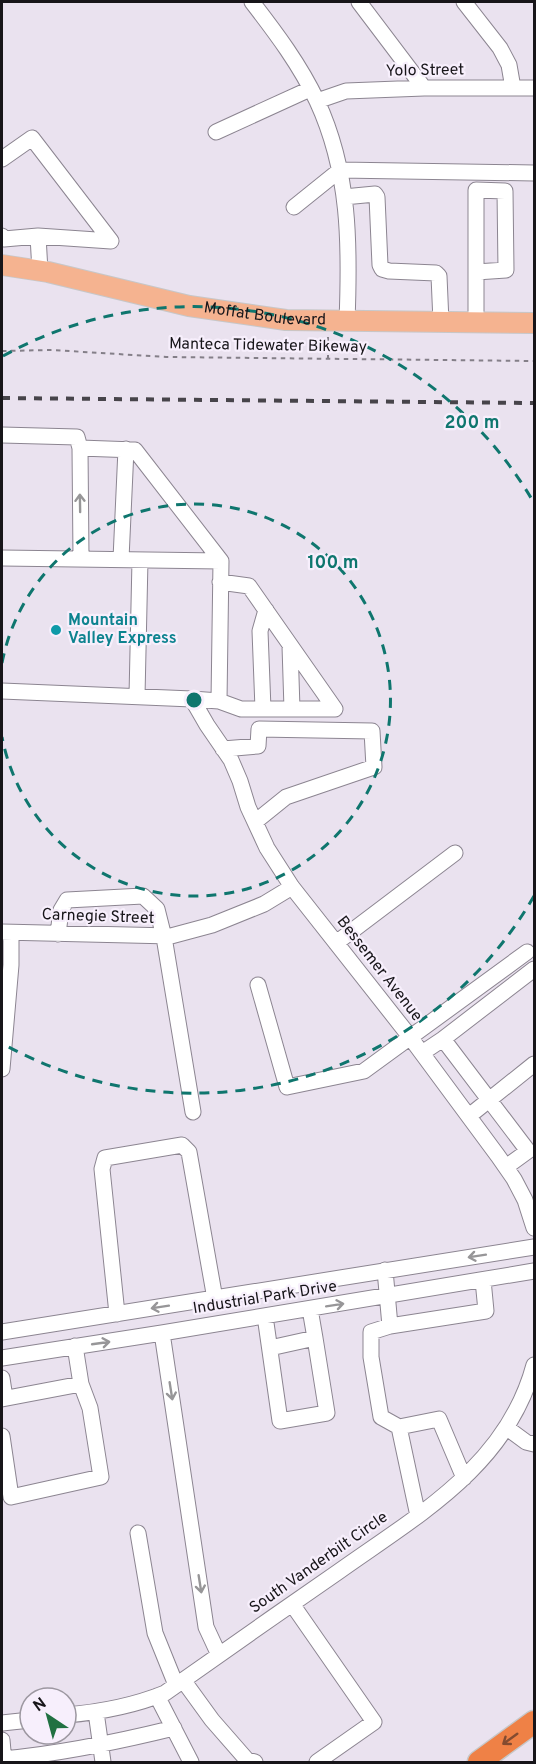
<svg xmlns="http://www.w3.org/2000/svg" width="536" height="1764" viewBox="0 0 536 1764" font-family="Overpass,sans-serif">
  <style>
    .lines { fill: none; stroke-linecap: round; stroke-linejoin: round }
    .minor-casing { stroke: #8c8591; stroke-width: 17 }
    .major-casing { stroke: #c7c7c8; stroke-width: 22 }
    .highway-casing { stroke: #c7c7c8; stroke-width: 25 }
    .path { stroke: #847f88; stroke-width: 2; stroke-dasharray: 4.5 4.5; stroke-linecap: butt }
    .minor { stroke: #fff; stroke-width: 15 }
    .major { stroke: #f5b390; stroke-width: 20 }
    .highway { stroke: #ef8146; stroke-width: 22 }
    .rail { stroke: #47444a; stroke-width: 4; stroke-dasharray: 8 8; stroke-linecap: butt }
    .oneway { stroke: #979698 }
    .oneway2 { stroke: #834b30 }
    .ring { fill: none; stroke: #0f766e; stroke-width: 3; stroke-dasharray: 10 8 }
    .culture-dot { fill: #0f9aa8; stroke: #f7effc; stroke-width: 2 }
    .labels { text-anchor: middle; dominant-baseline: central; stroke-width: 4.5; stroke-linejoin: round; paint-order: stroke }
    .street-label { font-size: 16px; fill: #171519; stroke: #f7effc }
    .culture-label { font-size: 16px; font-weight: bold; fill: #0d838f; stroke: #f7effc; text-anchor: start }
    .centre { fill: #0f766e; stroke: #f7effc; stroke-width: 3 }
    .ring-label { font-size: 18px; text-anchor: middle; font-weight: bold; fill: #0f766e; stroke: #f7effc; stroke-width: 4.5; stroke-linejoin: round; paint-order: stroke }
  </style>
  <rect width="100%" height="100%" fill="#eae2ef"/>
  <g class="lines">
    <defs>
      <path id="minor" d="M252 2C276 33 300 65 317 101 350 172 350 245 347 321
        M359 2 424 88
        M464 2 500 48 509 65 513 88
        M317 101 346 91 424 88H534
        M216 132 310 89
        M2 159 32 138 111 241 38 236 4 239 2 236
        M344 197 375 194 377 197 380 265 382 269 389 271 436 273 439 276 441 322
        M294 207 340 170 534 173
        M38 236 40 271
        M476 323V190L505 191 506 270 476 272
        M2 435 77 437 80 448 81 558
        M80 448 135 450 221 561 219 701 192 699
        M2 558 221 561
        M121 559 126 449
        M220 582 249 586 335 709
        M290 646 292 709
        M2 691 192 699 207 725 231 760 240 781 248 807 267 848 292 887 407 1033 498 1156 514 1179 525 1200 534 1228
        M137 696 140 560
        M219 701 241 709H335
        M263 709 260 631 266 610
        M223 749 258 746 259 729 372 731 374 767 286 797 255 822
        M2 932 171 936 212 925 264 904 292 887
        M58 934 61 910 67 900 143 896 157 909 164 937 193 1112
        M336 943 455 853
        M258 985 287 1087 364 1071 527 952
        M443 1039 534 969
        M422 1053 443 1039 528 1151 506 1167
        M2 1069 11 965V933
        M469 1116 534 1064
        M385 1270 390 1326 371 1332V1357L381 1417 399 1427 418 1516
        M310 1309 315 1338
        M117 1314 102 1169 105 1158 182 1145 189 1152 215 1299
        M265 1316 280 1421 327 1413 315 1338 270 1348
        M390 1326 486 1311 483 1280
        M2 1332 534 1247
        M162 1333 206 1627 219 1655
        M75 1346 81 1384
        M2 1358 162 1333 534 1271
        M2 1378 5 1398
        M2 1399 81 1384 90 1408 101 1477 11 1497 2 1436
        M399 1427 439 1419 464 1478
        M507 1428 526 1442 534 1444
        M138 1533 155 1633 176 1685
        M292 1604 374 1722 317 1762
        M183 1680 212 1720 247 1760 255 1762
        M157 1696 191 1762
        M96 1712 103 1762
        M66 1715C101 1712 133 1706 165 1693 223 1652 280 1612 338 1572 418 1515 507 1466 534 1365
        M2 1723 30 1720
        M2 1740 4 1762
        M2 1759C60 1754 117 1742 174 1728"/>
      <g id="major">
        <path id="s1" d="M2 265 48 272 189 306 286 320 534 323"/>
      </g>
      <path id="highway" d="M479 1762 534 1722"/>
    </defs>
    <use href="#minor" class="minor-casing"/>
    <use href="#major" class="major-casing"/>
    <use href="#highway" class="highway-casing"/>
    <path class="path" d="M328 337V358
      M2 351 52 350 166 357 534 361"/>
    <use href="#minor" class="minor"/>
    <use href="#major" class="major"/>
    <use href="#highway" class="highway"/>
    <path class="rail" d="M2 398 534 403"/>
  </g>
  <defs><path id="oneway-shaft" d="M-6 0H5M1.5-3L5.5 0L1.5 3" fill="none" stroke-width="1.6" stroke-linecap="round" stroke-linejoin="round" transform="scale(1.5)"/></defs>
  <g class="oneway">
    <use href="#oneway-shaft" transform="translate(80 503) rotate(-91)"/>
    <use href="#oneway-shaft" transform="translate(477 1256) rotate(171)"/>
    <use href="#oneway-shaft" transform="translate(335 1305) rotate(-9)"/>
    <use href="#oneway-shaft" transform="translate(160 1307) rotate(171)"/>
    <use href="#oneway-shaft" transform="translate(101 1343) rotate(-8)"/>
    <use href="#oneway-shaft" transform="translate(171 1391) rotate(81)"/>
    <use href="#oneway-shaft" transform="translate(200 1584) rotate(81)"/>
  </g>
  <use class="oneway2" href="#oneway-shaft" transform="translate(510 1739) rotate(144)"/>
  <g class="ring">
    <path d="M2 663A196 196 0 1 1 2 737"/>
    <path d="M534 896A393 393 0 0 1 3 1044M3 356A393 393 0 0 1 534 503"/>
  </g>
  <circle class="culture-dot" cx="56" cy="630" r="6"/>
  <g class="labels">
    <g class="street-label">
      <text transform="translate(425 71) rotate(-1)">Yolo Street</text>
      <text stroke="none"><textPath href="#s1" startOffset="268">Moffat Boulevard</textPath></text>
      <text transform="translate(268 346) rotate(1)">Manteca Tidewater Bikeway</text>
      <text transform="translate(98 917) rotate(2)">Carnegie Street</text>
      <text transform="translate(379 969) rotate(52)">Bessemer Avenue</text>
      <text transform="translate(265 1298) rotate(-9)">Industrial Park Drive</text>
      <text transform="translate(319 1563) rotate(-35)">South Vanderbilt Circle</text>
    </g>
    <g class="culture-label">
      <text x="68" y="621">Mountain<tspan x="68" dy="18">Valley Express</tspan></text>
    </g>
  </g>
  <circle cx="194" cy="700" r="9" class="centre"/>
  <g class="ring-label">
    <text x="472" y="428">200 m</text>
    <text x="333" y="568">100 m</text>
  </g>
  <rect width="536" height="1764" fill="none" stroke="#171519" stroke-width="6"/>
  <g transform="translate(48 1716) rotate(324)"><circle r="28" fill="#f7effc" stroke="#9d98a1" stroke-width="1.5"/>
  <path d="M0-4.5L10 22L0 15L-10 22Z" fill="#217142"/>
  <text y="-9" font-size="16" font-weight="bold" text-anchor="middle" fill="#171519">N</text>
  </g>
</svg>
